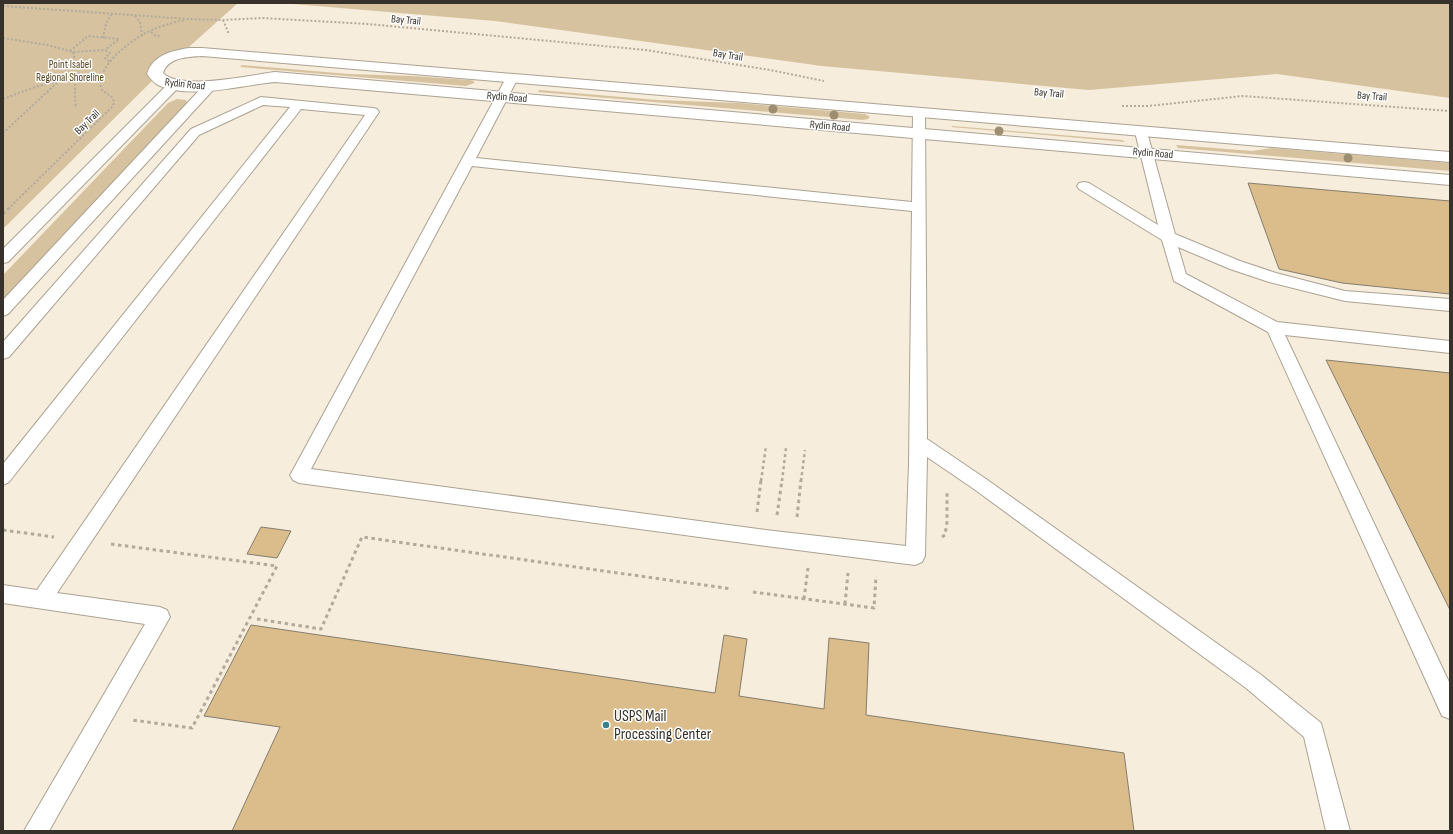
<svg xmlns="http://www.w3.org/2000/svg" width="1453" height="834" viewBox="0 0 1453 834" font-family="'Sofia Sans Condensed',sans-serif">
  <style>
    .green { fill: #d6c29f }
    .building { fill: #dabd8b; stroke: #867d6e }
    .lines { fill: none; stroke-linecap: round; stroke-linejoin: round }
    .service-casing { stroke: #aba292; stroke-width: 2 }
    .minor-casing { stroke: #aba292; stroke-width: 2 }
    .path-far2 { stroke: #b2aa9c; stroke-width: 2; stroke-dasharray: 2 2; stroke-linecap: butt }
    .path-far1 { stroke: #b2aa9c; stroke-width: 2.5; stroke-dasharray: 3 3; stroke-linecap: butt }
    .path { stroke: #b2aa9c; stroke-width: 3; stroke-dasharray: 3.5 3.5; stroke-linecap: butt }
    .service { fill: #fff; fill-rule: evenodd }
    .minor { fill: #fff; fill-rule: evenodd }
    .tree { fill: #9e8e71 }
    .poi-dot { fill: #398188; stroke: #fff; stroke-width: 1.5 }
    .labels { text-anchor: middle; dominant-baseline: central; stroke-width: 3; stroke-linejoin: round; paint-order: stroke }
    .far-street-label { font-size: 11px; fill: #36322b; stroke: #fff }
    .far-park-label { font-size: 11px; fill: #56411a; stroke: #fff }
    .near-poi-label { font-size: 16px; fill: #36322b; stroke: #fff; text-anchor: start }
  </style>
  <rect width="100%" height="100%" fill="#f7eddc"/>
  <path class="green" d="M3 3H238L162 71 3 229Z
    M281 3H1450V98L1277 74 1089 90 822 66 495 21Z
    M242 65 349 74 412 76 470 80 474 81V83L466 86 240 67Z
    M539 90 657 100 739 103 865 114 870 117 868 119 863 120 538 92Z
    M177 99 186 100 187 103 3 300V275L168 103Z
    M953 126 1122 140 1125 142 951 127Z
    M1176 145 1252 151 1272 148 1450 163V171L1178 148Z"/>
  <path class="building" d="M1248 183 1450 201V294L1342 283 1279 269Z
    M1326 360 1450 373V610Z
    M261 527 291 531 277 558 247 554Z
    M251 625 715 693 724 635 747 639 739 696 824 709 829 638 869 643 866 715 1124 753 1134 831H232L280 727 204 716Z"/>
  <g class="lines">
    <defs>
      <path id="service" d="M512 74 516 76 518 78 476 158 912 202 913 113 915 110H923L925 113 927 439 986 479 1260 674 1321 723 1350 831H1326L1304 737 1246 688 974 489 927 457 925 556 922 562 915 565 774 547 299 483 293 480 290 475 293 470 506 78 508 76ZM472 166 912 211 909 464 906 546 774 531 311 469Z
        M175 80 179 81 181 84 179 87 8 262 3 263V249L171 81Z
        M210 82 214 83 216 86 214 89 8 314 3 316V300L206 83Z
        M261 97 373 108 377 109 379 112 57 593 160 607 167 610 170 617 49 831H24L145 624 3 603V585L37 590 365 115 301 109 9 482 3 485V464L290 107 263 105 199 135 9 357 3 359V342L191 129Z
        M1141 128 1145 129 1147 132 1175 234 1240 261 1276 273 1345 291 1450 299V311L1345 301 1269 282 1230 269 1178 247 1186 274 1277 322 1450 341V353L1285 335 1450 684V719L1442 716 1268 332 1174 281 1162 240 1079 189 1077 186 1079 183 1084 182 1089 183 1158 225 1135 132 1137 129Z"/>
      <path id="minor" d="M189 48H202L1450 152V162L202 56C188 57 168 57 163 73 179 91 251 75 275 72L1450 175V185L275 82C241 85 190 100 158 85 154 83 150 78 147 74 153 55 171 51 189 48Z"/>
    </defs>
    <use href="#service" class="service-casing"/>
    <use href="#minor" class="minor-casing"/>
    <path class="path-far2" d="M3 6 188 19 223 20 262 18 368 24 646 50 770 70 824 81
      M135 16 140 22 142 35
      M223 20 229 34
      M151 32 156 36H160
      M3 38 47 45 73 52 105 50 110 53 105 58 110 62
      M103 38 106 23 112 14
      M70 51 88 36 119 39 105 50
      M73 52C78 71 73 89 76 108
      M3 99 35 87 77 76
      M1122 106H1148L1243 96 1450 111
      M3 133 60 80
      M8 209 112 107 114 103 113 98 102 90C93 70 127 43 144 34 156 27 171 23 185 20"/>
    <path class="path-far1" d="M3 214 9 208
      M761 481 766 446
      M782 481 786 448
      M801 481 805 450"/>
    <path class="path" d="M757 512 761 480
      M777 515 782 480
      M797 517 801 480
      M3 530 54 537
      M942 537 945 535 947 522V492
      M111 544 277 566 192 728 132 720
      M753 592 874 608 876 576
      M804 599 808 568
      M845 604 848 573
      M257 619 321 629 362 537 732 589"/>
    <use href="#service" class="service"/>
    <use href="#minor" class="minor"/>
  </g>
  <g class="tree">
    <circle cx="773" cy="109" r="4.5"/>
    <circle cx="834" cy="115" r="4.5"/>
    <circle cx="999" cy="131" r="4.5"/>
    <circle cx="1348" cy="158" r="4.5"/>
  </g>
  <circle class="poi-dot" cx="606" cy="725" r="4"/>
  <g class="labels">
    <g class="far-street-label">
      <text transform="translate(406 20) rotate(5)">Bay Trail</text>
      <text transform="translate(728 55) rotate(9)">Bay Trail</text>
      <text transform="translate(185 84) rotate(6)">Rydin Road</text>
      <text transform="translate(1049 93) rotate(5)">Bay Trail</text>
      <text transform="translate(1372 96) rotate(4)">Bay Trail</text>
      <text transform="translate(507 97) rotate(5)">Rydin Road</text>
      <text transform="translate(87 122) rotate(-44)">Bay Trail</text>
      <text transform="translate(830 126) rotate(5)">Rydin Road</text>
      <text transform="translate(1153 153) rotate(5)">Rydin Road</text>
    </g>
    <g class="far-park-label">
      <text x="70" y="64">Point Isabel<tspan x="70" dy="13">Regional Shoreline</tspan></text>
    </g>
    <g class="near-poi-label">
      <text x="614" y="716">USPS Mail<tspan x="614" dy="18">Processing Center</tspan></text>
    </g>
  </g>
  <rect width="1453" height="834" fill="none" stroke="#36322b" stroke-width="8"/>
</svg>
